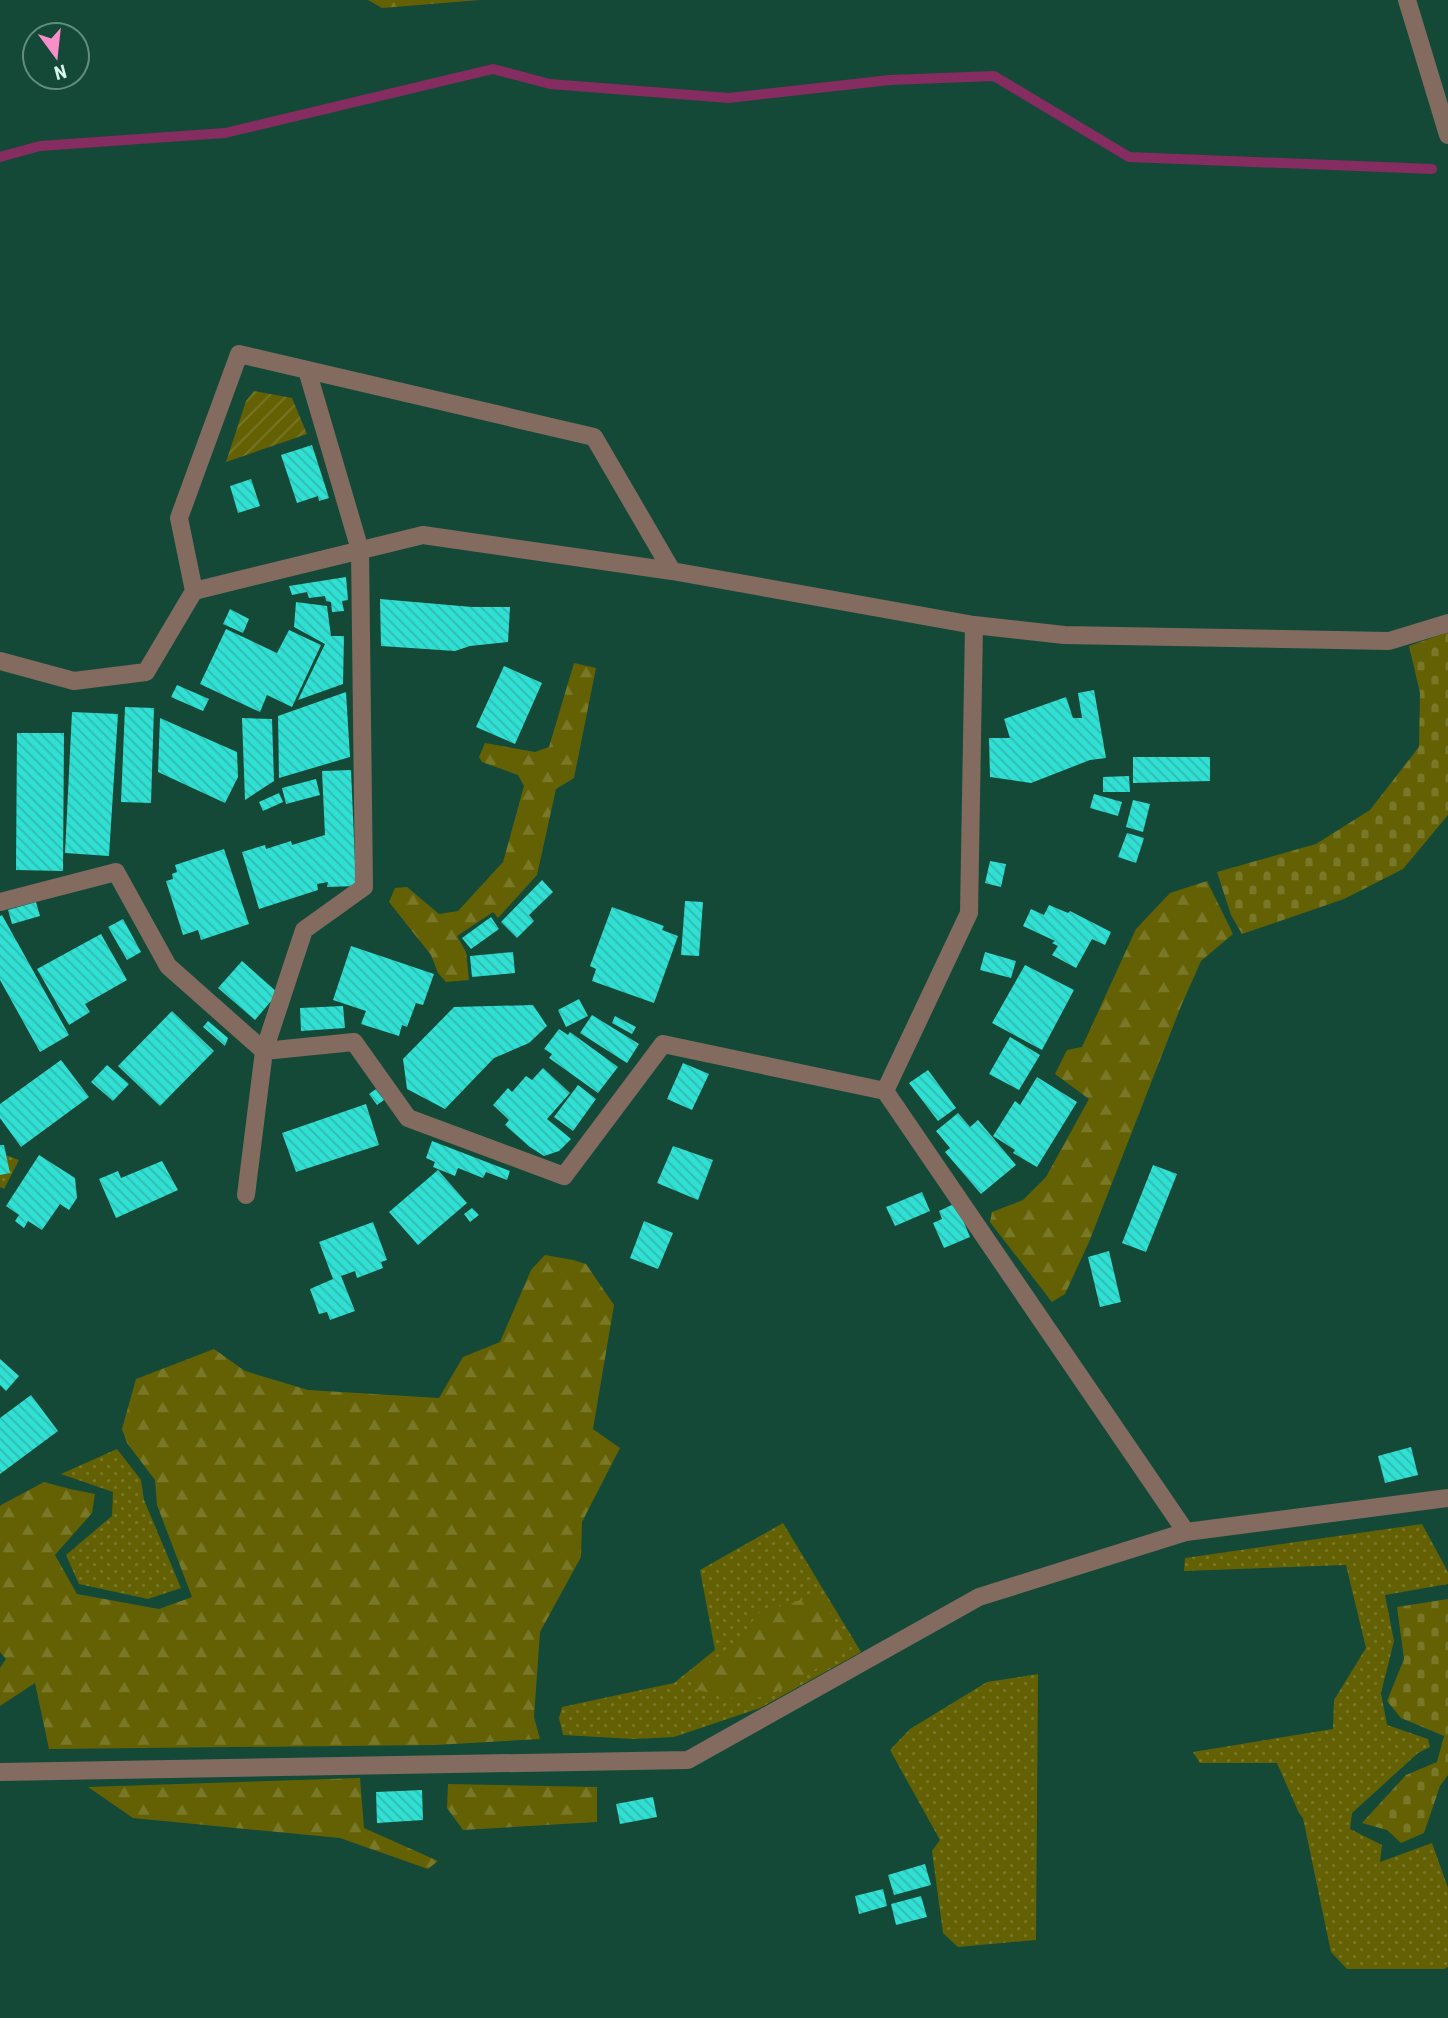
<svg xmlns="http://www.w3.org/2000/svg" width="1448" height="2018" viewBox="0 0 1448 2018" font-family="'Roboto Condensed',sans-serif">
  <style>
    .grass { fill: url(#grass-dots) }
    .forest { fill: url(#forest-firs) }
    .cemetery { fill: url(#cemetery-stones) }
    .garden { fill: url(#garden-furrows) }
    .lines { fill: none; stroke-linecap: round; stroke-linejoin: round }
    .stream { stroke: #852c60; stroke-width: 10 }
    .building { fill: url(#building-back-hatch) }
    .minor { stroke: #836b60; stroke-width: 18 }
  </style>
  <defs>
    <pattern id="grass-dots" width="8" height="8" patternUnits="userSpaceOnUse" patternTransform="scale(1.75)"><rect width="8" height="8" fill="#646105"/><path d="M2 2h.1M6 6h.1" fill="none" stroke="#797829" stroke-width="1.8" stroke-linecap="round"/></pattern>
    <pattern id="forest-firs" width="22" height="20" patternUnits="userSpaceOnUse" patternTransform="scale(1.75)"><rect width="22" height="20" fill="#646105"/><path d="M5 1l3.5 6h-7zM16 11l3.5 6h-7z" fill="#797829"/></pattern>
    <pattern id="cemetery-stones" width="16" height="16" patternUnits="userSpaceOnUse" patternTransform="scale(1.75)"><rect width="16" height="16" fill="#646105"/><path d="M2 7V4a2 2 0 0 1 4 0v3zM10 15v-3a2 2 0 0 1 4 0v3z" fill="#797829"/></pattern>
    <pattern id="garden-furrows" width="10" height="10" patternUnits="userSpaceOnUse" patternTransform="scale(1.75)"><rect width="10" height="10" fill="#646105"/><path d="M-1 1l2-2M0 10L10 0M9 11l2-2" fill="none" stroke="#797829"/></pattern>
    <pattern id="building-back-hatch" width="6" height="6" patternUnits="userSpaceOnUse" patternTransform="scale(1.75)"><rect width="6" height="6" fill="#2fe0d3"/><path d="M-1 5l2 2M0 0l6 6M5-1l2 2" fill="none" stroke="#33bab0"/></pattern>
  </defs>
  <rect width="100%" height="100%" fill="#144938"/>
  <path class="grass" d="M0 1153 19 1160 4 1189 0 1187Z
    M117 1449 141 1480 144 1500 181 1588 148 1599 79 1584 66 1555 112 1516 113 1492 61 1474Z
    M783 1523 861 1652 760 1708 674 1737 634 1739 563 1735 559 1718 562 1707 674 1683 715 1650 700 1570Z
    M1422 1524 1448 1572V1584L1385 1595 1394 1641 1381 1693 1387 1725 1428 1739 1430 1747 1418 1753 1352 1813 1350 1829 1382 1845 1380 1862 1432 1843 1448 1888V1967L1444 1969H1347L1331 1952 1303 1818 1299 1813 1277 1763H1200L1193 1752 1333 1729 1334 1700 1366 1648 1346 1565 1184 1571 1185 1558Z
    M1038 1674 1036 1940 958 1947 943 1933 932 1851 940 1840 890 1750 910 1729 987 1682Z"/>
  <path class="forest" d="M368 0H480L382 8Z
    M574 663 596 668 574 778 556 789 537 875 498 918 493 912 457 936 466 952 469 980 446 982 438 973 431 955 389 902 395 888 407 887 439 914 458 911 503 862 524 786 518 775 482 762 479 757 485 743 535 752 549 747Z
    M1207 881 1233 934 1201 961 1181 1006 1089 1242 1065 1294 1052 1302 990 1222 992 1212 1023 1200 1046 1177 1089 1099 1055 1074 1067 1050 1082 1047 1136 929 1170 893Z
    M545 1255 573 1260 586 1264 614 1305 593 1429 620 1448 582 1522 581 1557 540 1632 534 1717 540 1739 435 1745 49 1749 35 1683 0 1706V1668L6 1659 0 1652V1506L3 1504 44 1482 70 1489 95 1494 92 1513 55 1555 77 1594 159 1609 192 1597 157 1505 155 1480 127 1443 122 1429 136 1379 214 1349 245 1371 308 1390 439 1398 463 1357 500 1342 531 1270Z
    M820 1594 850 1649 769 1696 737 1700 695 1689 690 1676 739 1642 758 1613Z
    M360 1778 364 1828 438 1861 428 1869 340 1838 133 1818 88 1787Z
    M448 1784 597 1787V1822L463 1830 447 1808Z"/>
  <path class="cemetery" d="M1448 632V815L1403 869 1344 899 1242 934 1231 915 1217 872 1316 844 1370 810 1419 747 1420 693 1409 646Z
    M1448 1599V1775L1440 1786 1424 1833 1401 1843 1387 1830 1362 1823 1406 1775 1437 1762 1444 1736 1401 1718 1387 1701 1404 1659 1397 1607Z"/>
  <path class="garden" d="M254 391 292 398 307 434 226 462 246 401Z"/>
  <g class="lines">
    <path class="stream" d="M0 157 40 146 225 133 493 69 550 84 729 98 890 80 994 76 1129 157 1432 169"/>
  </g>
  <path class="building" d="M312 445 329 498 319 501 318 496 297 503 281 455Z
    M251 479 260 506 238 513 230 486Z
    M346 577 348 600 342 601 344 611 332 612 331 602 326 601 325 596 309 598 307 592 292 595 289 586Z
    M380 599 472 607H510L508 642 470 646 455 651 381 646Z
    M296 602 327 606 331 636H344L343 684 298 700 325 644 294 627Z
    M230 609 249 619 243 633 223 624Z
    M226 629 277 653 289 630 321 645 292 707 267 695 260 712 200 684Z
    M504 666 542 683 515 744 476 727Z
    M177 685 209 699 203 711 171 697Z
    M1094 690 1106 758 1090 760 1031 783 990 777 989 738H1010L1004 719 1066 697 1073 718H1082L1078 693Z
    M346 692 350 757 279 778 278 716Z
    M125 707 154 708 151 803 121 802Z
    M72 712 118 714 109 856 65 853Z
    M160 718 237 752 238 777 225 803 158 772Z
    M242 718 272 719 274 781 245 800Z
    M17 733H64L63 871 16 870Z
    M1133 757H1210V781L1133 783Z
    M351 770 356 886 327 887 328 882 317 884 318 890 259 909 242 852 265 845 266 849 291 841 292 845 325 835 322 771Z
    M1129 776 1130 792H1103V777Z
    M316 779 320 795 286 804 282 788Z
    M279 793 283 802 263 811 259 802Z
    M1094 794 1122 802 1118 816 1090 808Z
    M1133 800 1150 804 1143 832 1126 827Z
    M1127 833 1144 838 1136 863 1118 857Z
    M224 849 249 924 201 940 198 930 183 935 166 881 173 879 172 874 177 872 175 865Z
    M990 861 1006 864 1001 887 985 883Z
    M542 880 553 892 529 915 534 921 517 938 501 922Z
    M685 901 703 902 699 956 681 955Z
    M36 902 40 916 12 924 8 910Z
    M1049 905 1068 913 1070 911 1111 932 1105 945 1092 939 1076 968 1052 955 1058 946 1052 943 1055 941 1023 926 1031 909 1044 915Z
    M612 907 664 926 662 930 678 936 654 1003 592 981 596 969 590 966Z
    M2 915 69 1035 40 1052 0 980V916Z
    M491 917 499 929 471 949 462 938Z
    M123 919 141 952 127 960 108 927Z
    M101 934 127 980 85 1004 90 1012 69 1025 37 969Z
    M351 946 434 974 423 1005 416 1003 407 1027 402 1025 399 1036 361 1024 366 1011 333 1000Z
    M513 952 515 973 472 977 470 956Z
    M985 952 1016 961 1011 978 980 970Z
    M242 961 278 993 255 1020 218 988Z
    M1025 965 1074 990 1042 1050 992 1023Z
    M579 999 588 1016 566 1027 558 1010Z
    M533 1005 547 1026 529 1043 494 1058 445 1109 407 1089 403 1059 454 1007Z
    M343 1006 345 1028 301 1031 300 1008Z
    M172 1011 214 1051 160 1106 118 1066Z
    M592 1015 639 1044 627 1063 580 1033Z
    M615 1016 636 1027 632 1034 612 1023Z
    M208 1021 228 1038 225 1046 203 1027Z
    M559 1029 568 1035 570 1032 618 1067 598 1093 549 1058 552 1054 544 1049Z
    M1010 1037 1040 1055 1019 1090 989 1074Z
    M61 1060 89 1097 21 1147 0 1118V1104Z
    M683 1063 709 1074 692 1110 667 1099Z
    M107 1065 129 1084 113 1101 91 1082Z
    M543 1068 570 1093 547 1119 571 1139 559 1151 544 1156 530 1147 505 1125 509 1120 493 1105 508 1088 512 1092 526 1076 532 1080Z
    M928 1070 956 1108 938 1121 909 1083Z
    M1037 1077 1077 1102 1037 1167 1013 1153 1015 1150 993 1136 1015 1101 1020 1105Z
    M578 1085 596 1099 573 1131 554 1117Z
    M376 1089 384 1100 377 1105 369 1094Z
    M366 1104 379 1145 296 1172 282 1133Z
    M958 1113 970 1127 978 1120 1016 1165 981 1194 945 1152 950 1148 936 1131Z
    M432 1141 510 1171 507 1180 486 1172 483 1178 458 1168 455 1176 433 1167 435 1162 426 1158Z
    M0 1145H4L10 1173 0 1175Z
    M673 1146 713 1160 698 1200 657 1183Z
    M39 1155 75 1178 77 1198 69 1210 60 1204 42 1230 28 1221 24 1228 15 1221 19 1215 6 1206Z
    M162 1161 178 1190 116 1218 99 1179 118 1171 121 1178Z
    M1153 1165 1177 1174 1146 1252 1122 1243Z
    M438 1170 467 1203 418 1245 389 1212Z
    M922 1192 930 1211 895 1226 886 1207Z
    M956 1203 970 1237 944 1248 933 1223 942 1219 939 1211Z
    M472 1208 479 1215 470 1222 464 1214Z
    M644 1221 673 1233 658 1269 630 1258Z
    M373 1222 387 1260 381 1262 383 1268 357 1278 355 1271 341 1276 355 1311 330 1320 327 1312 319 1314 310 1289 333 1279 319 1242Z
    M1109 1251 1121 1302 1100 1307 1088 1257Z
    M0 1359 19 1376 6 1391 0 1385Z
    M31 1395 58 1431 0 1474V1418Z
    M1411 1447 1418 1475 1385 1483 1378 1456Z
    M422 1790 423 1820 377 1823 376 1792Z
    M653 1797 657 1817 620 1824 616 1804Z
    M925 1864 931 1885 894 1895 888 1875Z
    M883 1889 887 1906 859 1914 855 1896Z
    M921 1896 927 1917 896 1925 891 1904Z"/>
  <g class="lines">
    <path class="minor" d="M1407 0 1448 135
      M194 591 423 535 672 571
      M974 625 1064 635 1389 641 1448 623
      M0 661 74 681 146 672 194 591 179 518 239 354 594 437 672 571 974 625 969 913 885 1091 1186 1532
      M0 902 116 872 168 966 264 1051 354 1042 408 1118 564 1176 663 1044 885 1091
      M246 1195 264 1051 304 930 364 887 360 550 307 370
      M0 1772 688 1760 979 1597 1186 1532 1448 1498"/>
  </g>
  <g transform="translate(56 56) rotate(165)"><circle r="33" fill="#144938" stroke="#618e7e" stroke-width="2"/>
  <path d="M0-5L12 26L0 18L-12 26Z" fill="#f98fc8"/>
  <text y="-10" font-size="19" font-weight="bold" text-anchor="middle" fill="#d5f6e8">N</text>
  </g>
</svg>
